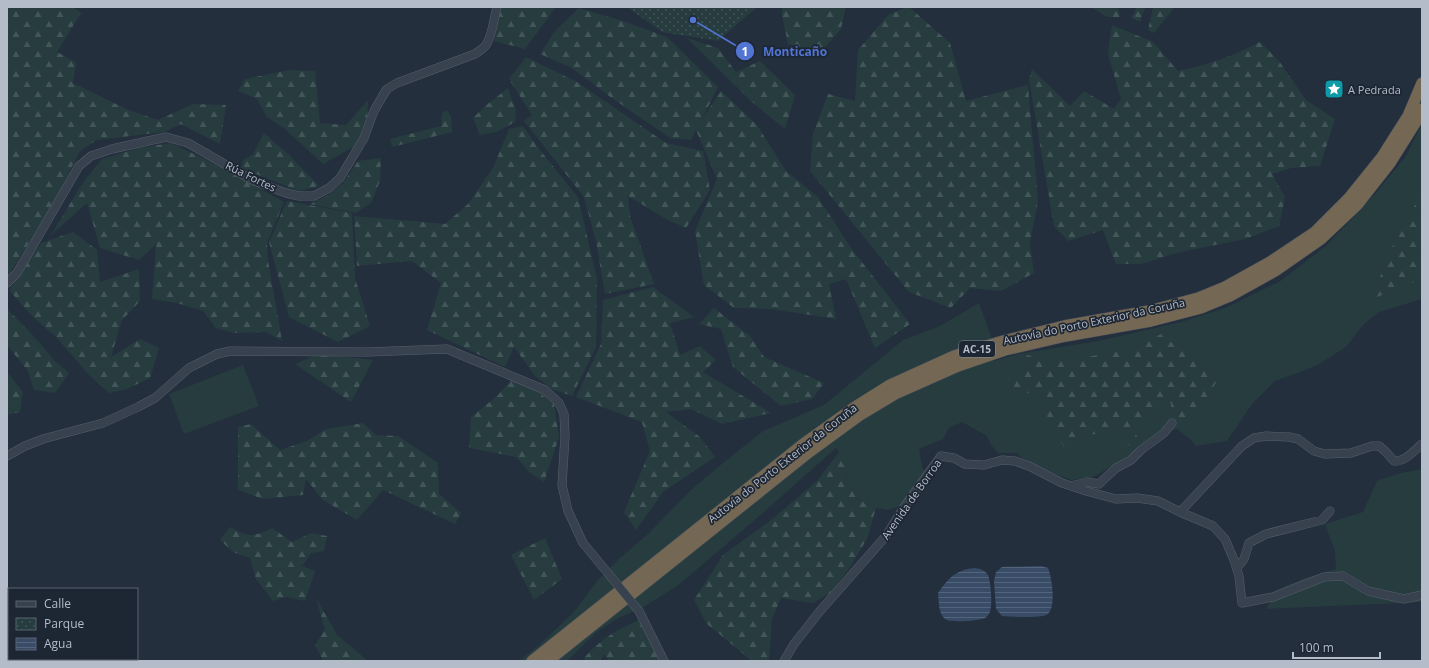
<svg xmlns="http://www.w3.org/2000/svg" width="1429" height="668" viewBox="0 0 1429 668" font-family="'Open Sans',sans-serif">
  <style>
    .grass { fill: #263c3f }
    .forest { fill: url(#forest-firs) }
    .park { fill: url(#park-dots) }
    .water { fill: url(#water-rules) }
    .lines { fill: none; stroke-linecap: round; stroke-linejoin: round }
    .minor-casing { stroke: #565f6c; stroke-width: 9 }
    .highway-casing { stroke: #434c59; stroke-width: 12 }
    .minor { stroke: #38414e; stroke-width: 8 }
    .highway { stroke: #746855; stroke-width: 11 }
    .minor-bridge-casing { stroke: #565f6c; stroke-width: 9; stroke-linecap: butt }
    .minor-bridge { stroke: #38414e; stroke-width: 8 }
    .labels { text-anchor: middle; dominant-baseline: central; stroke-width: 3.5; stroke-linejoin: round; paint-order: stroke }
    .shield { fill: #1d2633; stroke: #878f9c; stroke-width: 1 }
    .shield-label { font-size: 10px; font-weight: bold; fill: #b4bcc9 }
    .poi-label { font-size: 11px; fill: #b4bcc9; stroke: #1d2633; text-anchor: start }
    .street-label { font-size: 11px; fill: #b4bcc9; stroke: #1d2633 }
    .leader { fill: none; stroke: #5274d3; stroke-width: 1.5 }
    .callout-dot { fill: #5274d3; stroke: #1d2633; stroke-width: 1.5 }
    .mark-label { font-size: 12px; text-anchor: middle; font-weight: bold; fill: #fff }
    .callout-label { font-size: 12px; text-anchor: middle; font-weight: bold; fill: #5274d3; stroke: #1d2633; stroke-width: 3.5; stroke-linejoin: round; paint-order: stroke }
  </style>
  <defs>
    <pattern id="forest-firs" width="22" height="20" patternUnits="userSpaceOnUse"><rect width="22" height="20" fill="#263c3f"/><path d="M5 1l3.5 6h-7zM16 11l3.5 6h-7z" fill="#435659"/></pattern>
    <pattern id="park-dots" width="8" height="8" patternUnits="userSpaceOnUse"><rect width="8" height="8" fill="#263c3f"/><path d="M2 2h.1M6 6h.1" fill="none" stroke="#435659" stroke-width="1.8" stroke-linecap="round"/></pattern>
    <pattern id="water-rules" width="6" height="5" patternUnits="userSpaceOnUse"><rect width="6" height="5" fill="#394c67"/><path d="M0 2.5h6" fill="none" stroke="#53647b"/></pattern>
  </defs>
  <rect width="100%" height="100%" fill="#242f3e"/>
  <path class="grass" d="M1422 124V299L1379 312 1364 324 1346 347 1316 366 1275 381 1252 404 1227 441 1196 446 1191 440 1177 429 1151 437 1129 456 1093 477 1071 480 1040 468 1022 458 1017 453H998L991 445 987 436 962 422 949 428 943 439 919 449 922 467 930 481 916 500 889 510 876 508 857 499 846 476 853 459 839 452 836 448 756 519 677 586 642 608 620 617 597 632 567 661H519L537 647 574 612 597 581 620 558 648 534 692 489 723 463 763 431 824 405 903 340 940 326 979 303 992 339 993 361 1018 354 1098 341 1181 322 1225 308 1279 282 1327 245 1375 194 1406 156Z
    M243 365 259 406 184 434 169 394Z
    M1422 469V602L1266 609 1277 590 1302 579 1336 569 1335 551 1325 524 1363 512 1377 481 1401 473Z"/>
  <path class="forest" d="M7 7H73L81 13 57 52 76 62 73 83 126 109 158 120 193 104 226 105 220 144 181 124 164 132 97 140 80 151 52 206 8 276Z
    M501 7H556L525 49 494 41Z
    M782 7H846L841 29 820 53 788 44 782 15Z
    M907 7H909L950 43 966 101 1028 85 1038 201 1030 243 1034 273 1001 291 970 288 951 308 909 292 810 171 813 134 828 94 855 101 858 50 888 15Z
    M1091 7H1118L1120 17H1107Z
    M1137 7H1148L1145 8 1140 22 1131 18Z
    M1153 7H1175L1154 33 1148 30Z
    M579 8 623 21 667 37 718 87 701 121 721 91 757 125 786 171 818 197 851 248 910 324 875 348 846 279 829 284 836 319 772 309 734 308 704 285 695 231 717 179 696 130 691 140 670 138 609 96 572 68 540 54 555 31Z
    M1112 25 1153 42 1178 71C1207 65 1234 56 1260 42L1279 61 1306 100 1335 119 1320 166 1291 168 1272 174 1285 197 1279 226 1246 239 1180 252 1141 264H1116L1103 230 1068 241 1054 226 1029 80 1032 69 1070 106 1084 91 1114 109 1121 99 1108 54Z
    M687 38 718 48 736 72 760 61 795 95 785 129 752 102Z
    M526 57 577 82 666 143 703 151 710 190 686 228 668 220 628 196 630 216 654 284 605 294 596 241 584 197 524 121 532 115 509 79Z
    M289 70 315 71 320 123 346 125 368 100 367 121 355 146 323 164 284 128 267 117 257 99 238 91 245 79Z
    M508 88 516 111 515 122 496 132 480 135 473 118 484 107Z
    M447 110 451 117 452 132 392 147 390 139 441 126 442 113Z
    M523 126 539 149 578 197 597 279 596 347 572 396 552 389 535 376 514 347 505 367 427 330 441 283 412 261 357 266 354 216 445 224 468 204 493 168 509 129Z
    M264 133 289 155 319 186 299 191 241 168 243 160 253 154Z
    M171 143 227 170 284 202 267 243 268 260 282 341 266 332 234 333 216 328 203 311 177 303 152 299 156 244 139 260 100 248 87 203 51 235 84 181 102 159 139 148Z
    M381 158 380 181 371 203 356 213 310 204 329 195 344 182 358 161Z
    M1422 192V278L1402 288 1371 299 1396 238Z
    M287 201 352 213 355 278 370 326 338 342 289 317 269 242Z
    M73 232 97 250 100 282 139 269 140 301 122 320 111 357 140 339 159 348 150 378 127 389 109 393 89 375 57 338 32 316 9 290 41 243Z
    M653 287 694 317 670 323 680 355 700 346 716 360 703 372 771 413 722 424 691 409 666 412 700 437 715 457 663 492 636 530 624 512 650 451 642 422 576 397 601 344 603 300Z
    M714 308 750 336 764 357 824 383 812 399 781 406 733 367 721 329 699 324Z
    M8 310 30 332 55 361 69 373 55 393 34 390 28 371 7 345V313Z
    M1161 334 1181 350 1221 375 1204 401 1191 419 1171 417V403L1157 404 1147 420 1134 430 1139 441 1129 446 1124 429 1089 435 1064 447 1046 414 1049 400 1013 388 1027 355 1049 359 1092 356 1128 350Z
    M318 354 373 360 351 402 295 364Z
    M7 372 23 392 20 412 7 415Z
    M511 381 539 392 554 404 559 437 544 482 529 472 516 457 469 448 471 417 497 396Z
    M363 423 376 435 398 436 438 463 439 494 461 513 455 524 383 490 357 520 323 500 306 479 303 495 263 499 238 490V427L251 424 280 450 307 441 326 429Z
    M839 452 854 459 846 476 857 499 876 508 867 539 848 570 830 593 813 603 781 598 772 619 769 661H752L707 624 694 600 723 555 770 521 817 481Z
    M230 527C249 537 252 538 272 528L292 542 311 533 327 536 324 551 311 553 302 566 315 571 305 601 286 597 273 601 256 579 250 558 233 552 220 540Z
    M545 538 562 579 534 600 511 555Z
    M316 598 337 635 368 661H323L315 645 325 630Z
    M639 620 659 661H609L604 654 600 661H586L584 658C602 638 615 631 639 620Z"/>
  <path class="park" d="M627 7H757L718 41 662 32Z"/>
  <path class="water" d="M1041 566 1048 568C1052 577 1057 611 1046 615 1040 618 1009 617 1002 616L996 609 994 581 996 572 1002 567Z
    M975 568C980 569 985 570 988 575 991 581 993 609 989 614 988 615 986 618 985 618 978 621 950 623 945 619 938 613 939 601 938 593 948 578 957 569 975 568Z"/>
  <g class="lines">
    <defs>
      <path id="minor" d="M7 283 17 273 79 166 91 156 112 149 166 137 188 143 254 181 286 193 299 196H314L329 188 340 178 364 138 374 111 382 97 387 89 397 83 475 54C479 51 483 49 486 45 492 37 494 18 497 7
        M7 456 25 446 43 439 103 423 138 407 155 398 189 368 217 354 230 351 367 352 447 349 545 390 559 403 564 414 565 436 562 485 568 511 583 543 607 572
        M1071 486 1087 482 1099 484 1116 468 1131 460 1141 450 1164 433 1172 423
        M1180 512 1242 446 1254 438 1266 436 1289 437 1298 439 1314 451 1325 454 1351 453 1372 446H1379L1385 451 1394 461C1405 462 1414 451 1422 444
        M1237 568 1244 559 1249 543 1266 534 1322 520 1330 511
        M639 611 664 661
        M7 623 9 626
        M29 659 30 661
        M71 661 75 659
        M784 661 794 644 820 611 886 536 904 507 941 456 954 458 965 464 984 465 1002 460 1015 461 1029 466 1062 483 1086 491 1116 499 1137 498 1158 501 1180 512 1213 526 1225 539 1234 560 1239 576 1242 603 1273 597 1324 577 1343 576 1368 591 1404 599 1422 595"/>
      <path id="highway" d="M532 661 802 445 855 407 890 385 954 356 1003 341 1064 326 1149 311 1198 298 1225 287 1270 262 1315 232 1349 198 1382 157 1408 116 1422 83
        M548 661 808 453 860 415 895 394 958 366 1005 350 1066 336 1151 321 1201 308 1230 296 1275 271 1321 239 1357 205 1390 163 1417 120 1422 109"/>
    </defs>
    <use href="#minor" class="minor-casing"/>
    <use href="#highway" class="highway-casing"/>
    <use href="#minor" class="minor"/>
    <use href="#highway" class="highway"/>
    <defs>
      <path id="minor-bridge" d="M607 572 639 611"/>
    </defs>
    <use href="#minor-bridge" class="minor-bridge-casing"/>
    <use href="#minor-bridge" class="minor-bridge"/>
  </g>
  <defs>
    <symbol id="sight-square" viewBox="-11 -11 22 22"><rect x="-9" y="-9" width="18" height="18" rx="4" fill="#0f9aa8" stroke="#1d2633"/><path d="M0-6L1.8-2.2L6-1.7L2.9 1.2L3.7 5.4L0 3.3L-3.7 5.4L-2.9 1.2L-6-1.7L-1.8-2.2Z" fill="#fff"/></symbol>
  </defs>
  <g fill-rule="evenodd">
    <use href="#sight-square" x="1323" y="78" width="22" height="22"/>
  </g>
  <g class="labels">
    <rect class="shield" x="959" y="341" width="36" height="16" rx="3"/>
    <g class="shield-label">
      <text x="977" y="349">AC-15</text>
    </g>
    <g class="poi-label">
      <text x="1348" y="89">A Pedrada</text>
    </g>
    <g class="street-label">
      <text transform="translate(251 176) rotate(26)">Rúa Fortes</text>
      <text transform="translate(1094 321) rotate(-12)">Autovía do Porto Exterior da Coruña</text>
      <text transform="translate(782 463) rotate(-38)">Autovía do Porto Exterior da Coruña</text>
      <text transform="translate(911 499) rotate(-55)">Avenida de Borroa</text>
    </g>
  </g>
  <path class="leader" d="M693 20L745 51"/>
  <g class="callout-dot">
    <circle cx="693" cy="20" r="4"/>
    <circle cx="745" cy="51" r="10"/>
  </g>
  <g class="mark-label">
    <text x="745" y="56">1</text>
  </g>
  <g class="callout-label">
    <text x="795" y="56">Monticaño</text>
  </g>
  <rect width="1429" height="668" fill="none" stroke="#b4bcc9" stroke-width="16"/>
  <rect x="8" y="588" width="130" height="72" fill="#1d2633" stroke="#59626f"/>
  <rect x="16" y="601" width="20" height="6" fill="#38414e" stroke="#59626f"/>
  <text x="44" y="608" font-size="12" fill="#b4bcc9">Calle</text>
  <rect x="16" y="618" width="20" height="12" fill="url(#park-dots)" stroke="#59626f"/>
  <text x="44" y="628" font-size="12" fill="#b4bcc9">Parque</text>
  <rect x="16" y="638" width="20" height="12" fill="url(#water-rules)" stroke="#59626f"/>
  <text x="44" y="648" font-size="12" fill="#b4bcc9">Agua</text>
  <path d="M1293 652v6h87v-6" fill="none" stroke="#b4bcc9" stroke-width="2"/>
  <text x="1299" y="652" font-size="12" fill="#b4bcc9" stroke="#1d2633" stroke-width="3" paint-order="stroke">100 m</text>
</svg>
